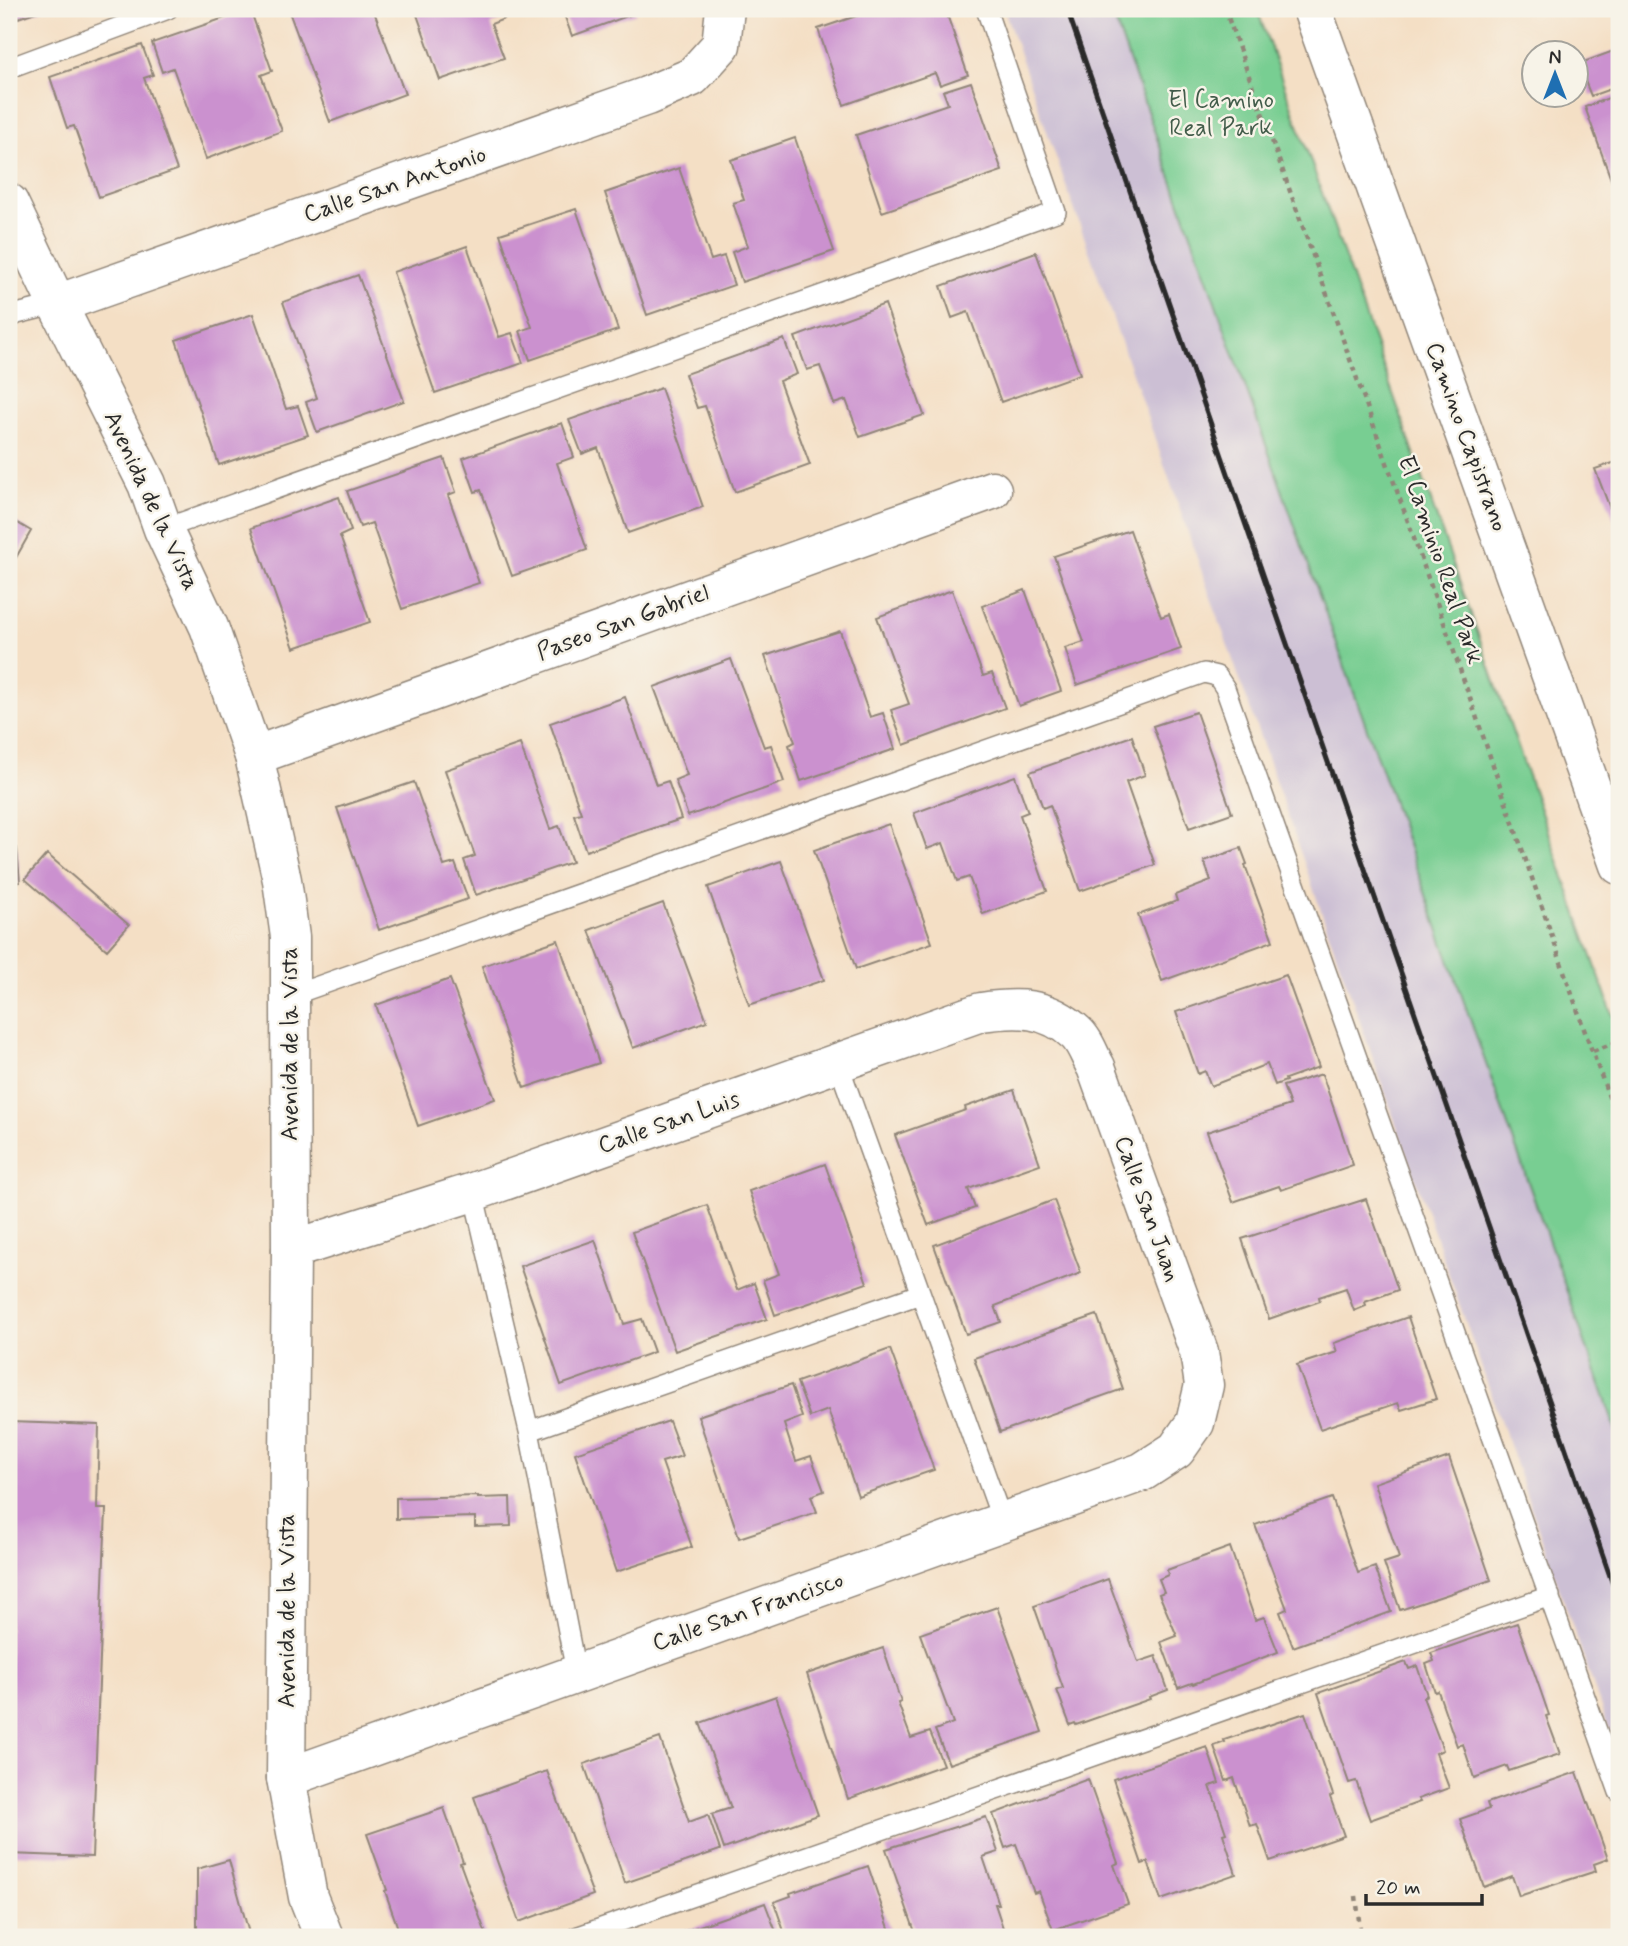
<svg xmlns="http://www.w3.org/2000/svg" width="1628" height="1946" viewBox="0 0 1628 1946" font-family="Mynerve,sans-serif">
  <style>
    .industrial { fill: #ccbfd4 }
    .green { fill: #78ce92; stroke: #527c5e; stroke-width: 2 }
    .building { fill: #cb91cf }
    .lines { fill: none; stroke-linecap: round; stroke-linejoin: round }
    .service-casing { stroke: #908578; stroke-width: 22 }
    .minor-casing { stroke: #908578; stroke-width: 41 }
    .tertiary-casing { stroke: #908578; stroke-width: 41 }
    .secondary-casing { stroke: #908578; stroke-width: 41 }
    .path { stroke: #908578; stroke-width: 4.5; stroke-dasharray: 5 5; stroke-linecap: butt }
    .service { stroke: #fff; stroke-width: 19 }
    .minor { stroke: #fff; stroke-width: 38 }
    .tertiary { stroke: #fff; stroke-width: 38 }
    .secondary { stroke: #fff; stroke-width: 38 }
    .rail { stroke: #2b2b2b; stroke-width: 5 }
    .labels { text-anchor: middle; dominant-baseline: central; stroke-width: 5; stroke-linejoin: round; paint-order: stroke }
    .park-label { font-size: 24px; fill: #425c4a; stroke: #f7f3e8 }
    .street-label { font-size: 24px; fill: #2b2b2b; stroke: #f7f3e8 }
  </style>
  <rect width="100%" height="100%" fill="#f7f3e8"/>
  <filter id="ink" filterUnits="userSpaceOnUse"><feTurbulence type="fractalNoise" baseFrequency=".0143" numOctaves="2"/><feDisplacementMap in="SourceGraphic" scale="14" xChannelSelector="R" yChannelSelector="G"/><feConvolveMatrix kernelMatrix="1 2 1 2 8 2 1 2 1" color-interpolation-filters="sRGB"/></filter>
  <filter id="wash" filterUnits="userSpaceOnUse"><feTurbulence type="fractalNoise" baseFrequency=".00686" numOctaves="4" result="noise"/><feDisplacementMap in="SourceGraphic" scale="28" xChannelSelector="R" yChannelSelector="G"/><feGaussianBlur stdDeviation="1.57" result="paint"/><feColorMatrix in="noise" values="0 0 0 0 0 0 0 0 0 0 0 0 0 0 0 0 0 1.4 0 .05"/><feComposite in="paint" operator="in"/></filter>
  <g filter="url(#wash)">
    <rect width="100%" height="100%" fill="#f4dfc5"/>
    <path class="industrial" d="M1004 9H1111L1619 1438V1758Z"/>
    <path class="green" d="M1111 9H1257L1619 1033V1438Z"/>
    <g id="blocks">
      <path class="building" d="M9 9H44L10 21Z
        M250 9 272 71 261 75 282 131 206 159 173 68 162 72 152 43Z
        M288 9H373L405 94 330 122Z
        M415 9H500L504 19 491 24 504 58 440 80Z
        M562 9H634L636 13 572 36Z
        M877 9H945L968 75 940 85 935 73 844 105 818 29Z
        M142 45 153 75 144 78 177 170 99 197 74 126 67 128 50 77Z
        M1619 49V86L1591 96 1578 64Z
        M971 82 1002 171 882 212 856 135 948 104 943 91Z
        M1619 94V195L1617 196 1585 107Z
        M795 138 834 251 742 282 732 252 748 246 733 203 744 200 731 160Z
        M679 168 711 260 724 256 734 285 647 315 605 193Z
        M576 209 618 330 530 360 520 331 532 327 500 234Z
        M467 246 499 337 512 333 523 363 435 393 393 272Z
        M1036 252 1080 374 1001 402 968 312 952 318 941 286Z
        M358 275 404 401 317 432 306 402 317 398 283 302Z
        M885 304 924 415 860 437 846 400 834 404 820 366 807 370 795 337Z
        M253 314 286 409 298 406 308 435 219 465 176 340Z
        M784 339 797 374 779 381 810 465 735 492 705 406 697 408 685 374Z
        M661 388 703 507 628 533 598 448 582 454 569 420Z
        M562 423 574 457 557 463 587 550 512 576 481 490 475 492 463 458Z
        M444 458 456 492 448 495 479 583 402 609 372 523 360 527 347 491Z
        M1619 461V532L1595 469Z
        M339 497 351 531 340 536 370 622 294 648 251 528Z
        M9 518 31 531 9 570Z
        M1130 530 1161 617 1169 614 1181 649 1077 685 1065 648 1084 642 1054 556Z
        M952 590 983 676 992 673 1005 708 904 745 891 710 909 704 877 617Z
        M1025 590 1061 691 1019 706 982 606Z
        M840 631 870 717 883 713 895 749 801 781 789 745 795 742 765 656Z
        M731 659 764 747 771 745 784 782 688 816 675 780 687 775 654 687Z
        M625 697 656 785 668 781 681 819 586 851 574 815 581 813 550 723Z
        M1196 712 1232 813 1189 828 1153 726Z
        M1132 736 1145 775 1126 782 1155 865 1080 891 1050 805 1043 808 1030 772Z
        M520 744 550 829 559 826 572 862 476 895 464 860 475 856 445 770Z
        M1015 776 1028 812 1020 815 1047 891 983 914 969 877 957 881 943 843 927 849 914 813Z
        M414 782 444 866 455 863 468 899 379 930 337 808Z
        M889 824 932 943 856 969 814 850Z
        M17 848 20 882 9 883V849Z
        M1241 848 1247 864 1245 865 1273 941 1162 981 1138 915 1177 901 1175 895 1211 881 1204 861Z
        M47 854 129 925 107 950 25 879Z
        M781 861 824 980 749 1005 708 887Z
        M663 903 707 1021 633 1048 589 930Z
        M558 940 599 1063 524 1088 482 966Z
        M1286 975 1319 1067 1285 1079 1286 1081 1275 1085 1267 1064 1211 1086 1205 1071 1198 1074 1176 1012Z
        M450 979 495 1099 418 1126 376 1005Z
        M1322 1074 1353 1165 1281 1190 1279 1186 1233 1202 1207 1132 1290 1105 1283 1086Z
        M1014 1090 1040 1164 968 1189 975 1208 928 1225 895 1135 966 1110 965 1107Z
        M825 1164 867 1283 775 1315 763 1280 779 1274 749 1191Z
        M1366 1199 1398 1290 1365 1302 1366 1306 1354 1311 1346 1288 1319 1297 1320 1301 1269 1319 1242 1239Z
        M1054 1200 1081 1273 995 1306 1001 1322 966 1334 934 1245Z
        M707 1205 737 1290 754 1283 767 1319 675 1351 632 1232Z
        M595 1240 624 1324 642 1319 654 1352 561 1385 520 1266Z
        M1097 1315 1123 1389 1000 1432 974 1358Z
        M1408 1317 1436 1399 1401 1410 1398 1403 1320 1429 1297 1365 1337 1352 1334 1343Z
        M890 1349 934 1470 858 1496 828 1410 810 1417 797 1382Z
        M791 1385 802 1417 784 1424 796 1461 811 1456 824 1491 811 1496 817 1512 739 1538 698 1416Z
        M669 1421 682 1456 662 1462 692 1547 616 1572 575 1453Z
        M9 1422 99 1425 97 1509H106L92 1857 9 1854Z
        M1449 1457 1491 1580 1400 1610 1384 1563 1399 1558 1374 1483Z
        M478 1496V1498L510 1497 511 1526 475 1527V1517L396 1519V1498Z
        M1332 1498 1358 1573 1375 1567 1391 1612 1293 1647 1280 1612 1287 1609 1255 1525Z
        M1230 1547 1255 1620 1264 1617 1278 1652 1193 1684 1192 1683 1178 1688 1161 1642 1177 1636 1159 1594 1164 1592 1159 1579 1168 1575 1167 1570Z
        M1108 1579 1138 1662 1156 1656 1168 1690 1149 1697 1150 1699 1076 1725 1075 1723 1070 1725 1057 1690 1063 1688 1034 1606Z
        M997 1607 1042 1732 949 1764 935 1730 953 1723 920 1634Z
        M1517 1623 1549 1715 1546 1716 1560 1754 1509 1771 1507 1766 1474 1778 1463 1744 1457 1746 1438 1691 1435 1692 1426 1664 1434 1661 1431 1653Z
        M883 1648 901 1702 898 1703 911 1738 930 1732 943 1765 848 1799 807 1674Z
        M1406 1662 1409 1669 1417 1666 1427 1695 1423 1697 1443 1750 1436 1753 1449 1788 1418 1799 1420 1802 1370 1820 1356 1781 1349 1783 1318 1693Z
        M776 1696 818 1815 724 1849 712 1814 731 1808 700 1723Z
        M1305 1713 1333 1795 1330 1797 1344 1836 1270 1861 1257 1824 1250 1826 1234 1778 1226 1781 1214 1746 1225 1742 1224 1740Z
        M660 1738 689 1822 708 1815 720 1850 625 1883 584 1764Z
        M1207 1747 1219 1783 1210 1786 1226 1833 1223 1834 1236 1874 1161 1900 1148 1862 1142 1864 1113 1779Z
        M547 1771 593 1895 519 1922 474 1797Z
        M1577 1772 1608 1859 1594 1864 1596 1871 1519 1896 1512 1876 1484 1887 1460 1819 1489 1809 1487 1803Z
        M1088 1779 1118 1863 1114 1865 1128 1904 1053 1930 1039 1891 1034 1893 1016 1844 1005 1848 993 1814Z
        M444 1808 463 1862 460 1863 486 1934 476 1937H401L385 1891 387 1890 367 1834Z
        M986 1817 998 1852 983 1857 999 1904H995L1006 1937H924L921 1931 915 1932 886 1849Z
        M229 1860 250 1937H197V1869Z
        M868 1866 892 1937H798L797 1933 786 1937 774 1902 791 1896 790 1893Z
        M765 1903 778 1937H668Z"/>
    </g>
  </g>
  <g filter="url(#ink)">
    <use href="#blocks" fill-opacity="0" stroke="#908578" stroke-width="2"/>
    <g class="lines">
      <defs>
        <path id="service" d="M9 68 168 9
          M9 319 17 314 57 304
          M163 529 1056 212 986 9
          M290 996 1204 673 1217 676 1225 688 1619 1792
          M838 1063 1003 1523
          M473 1192 529 1431 576 1672
          M529 1431 920 1294
          M576 1937 1550 1596"/>
        <path id="minor" d="M57 304 647 96 692 77 721 45 725 9
          M254 756 992 490
          M286 1778 1142 1472 1176 1450 1195 1423 1204 1385 1199 1352 1096 1067C1090 1057 1085 1041 1076 1033 1047 1006 1018 1007 981 1012L473 1192 291 1250"/>
        <path id="tertiary" d="M9 203 57 304 147 484 163 529 209 627 254 756 282 880 290 937V996L291 1250 286 1778 308 1897 324 1937"/>
        <path id="secondary" d="M1312 9 1619 865"/>
      </defs>
      <use href="#service" class="service-casing"/>
      <use href="#minor" class="minor-casing"/>
      <use href="#tertiary" class="tertiary-casing"/>
      <use href="#secondary" class="secondary-casing"/>
      <path class="path" d="M1225 9 1442 617 1584 1029 1619 1124
        M1593 1051 1619 1041
        M1356 1896 1361 1937"/>
      <use href="#service" class="service"/>
      <use href="#minor" class="minor"/>
      <use href="#tertiary" class="tertiary"/>
      <use href="#secondary" class="secondary"/>
      <path class="rail" d="M1067 9 1619 1602"/>
    </g>
  </g>
  <g class="labels">
    <g class="park-label">
      <text x="1221" y="100">El Camino<tspan x="1221" dy="28">Real Park</tspan></text>
    </g>
    <g class="street-label">
      <text transform="translate(395 185) rotate(-19)">Calle San Antonio</text>
      <text transform="translate(1466 437) rotate(70)">Camino Capistrano</text>
      <text transform="translate(151 501) rotate(65)">Avenida de la Vista</text>
      <text transform="translate(1440 560) rotate(71)">El Caminio Real Park</text>
      <text transform="translate(623 623) rotate(-20)">Paseo San Gabriel</text>
      <text transform="translate(290 1044) rotate(-90)">Avenida de la Vista</text>
      <text transform="translate(669 1123) rotate(-19)">Calle San Luis</text>
      <text transform="translate(1147 1209) rotate(70)">Calle San Juan</text>
      <text transform="translate(287 1611) rotate(-90)">Avenida de la Vista</text>
      <text transform="translate(748 1612) rotate(-19)">Calle San Francisco</text>
    </g>
  </g>
  <rect width="1628" height="1946" fill="none" stroke="#f7f3e8" stroke-width="35"/>
  <g transform="translate(1555 74)"><circle r="33" fill="#f7f3e8" stroke="#a5a39c" stroke-width="2"/>
  <path d="M0-5L12 26L0 18L-12 26Z" fill="#1f6fb2"/>
  <text y="-10" font-size="19" font-weight="bold" text-anchor="middle" fill="#2b2b2b">N</text>
  </g>
  <path d="M1366 1894v10h116v-10" fill="none" stroke="#2b2b2b" stroke-width="3.5"/>
  <text x="1376" y="1894" font-size="21" fill="#2b2b2b" stroke="#f7f3e8" stroke-width="5" paint-order="stroke">20 m</text>
</svg>
